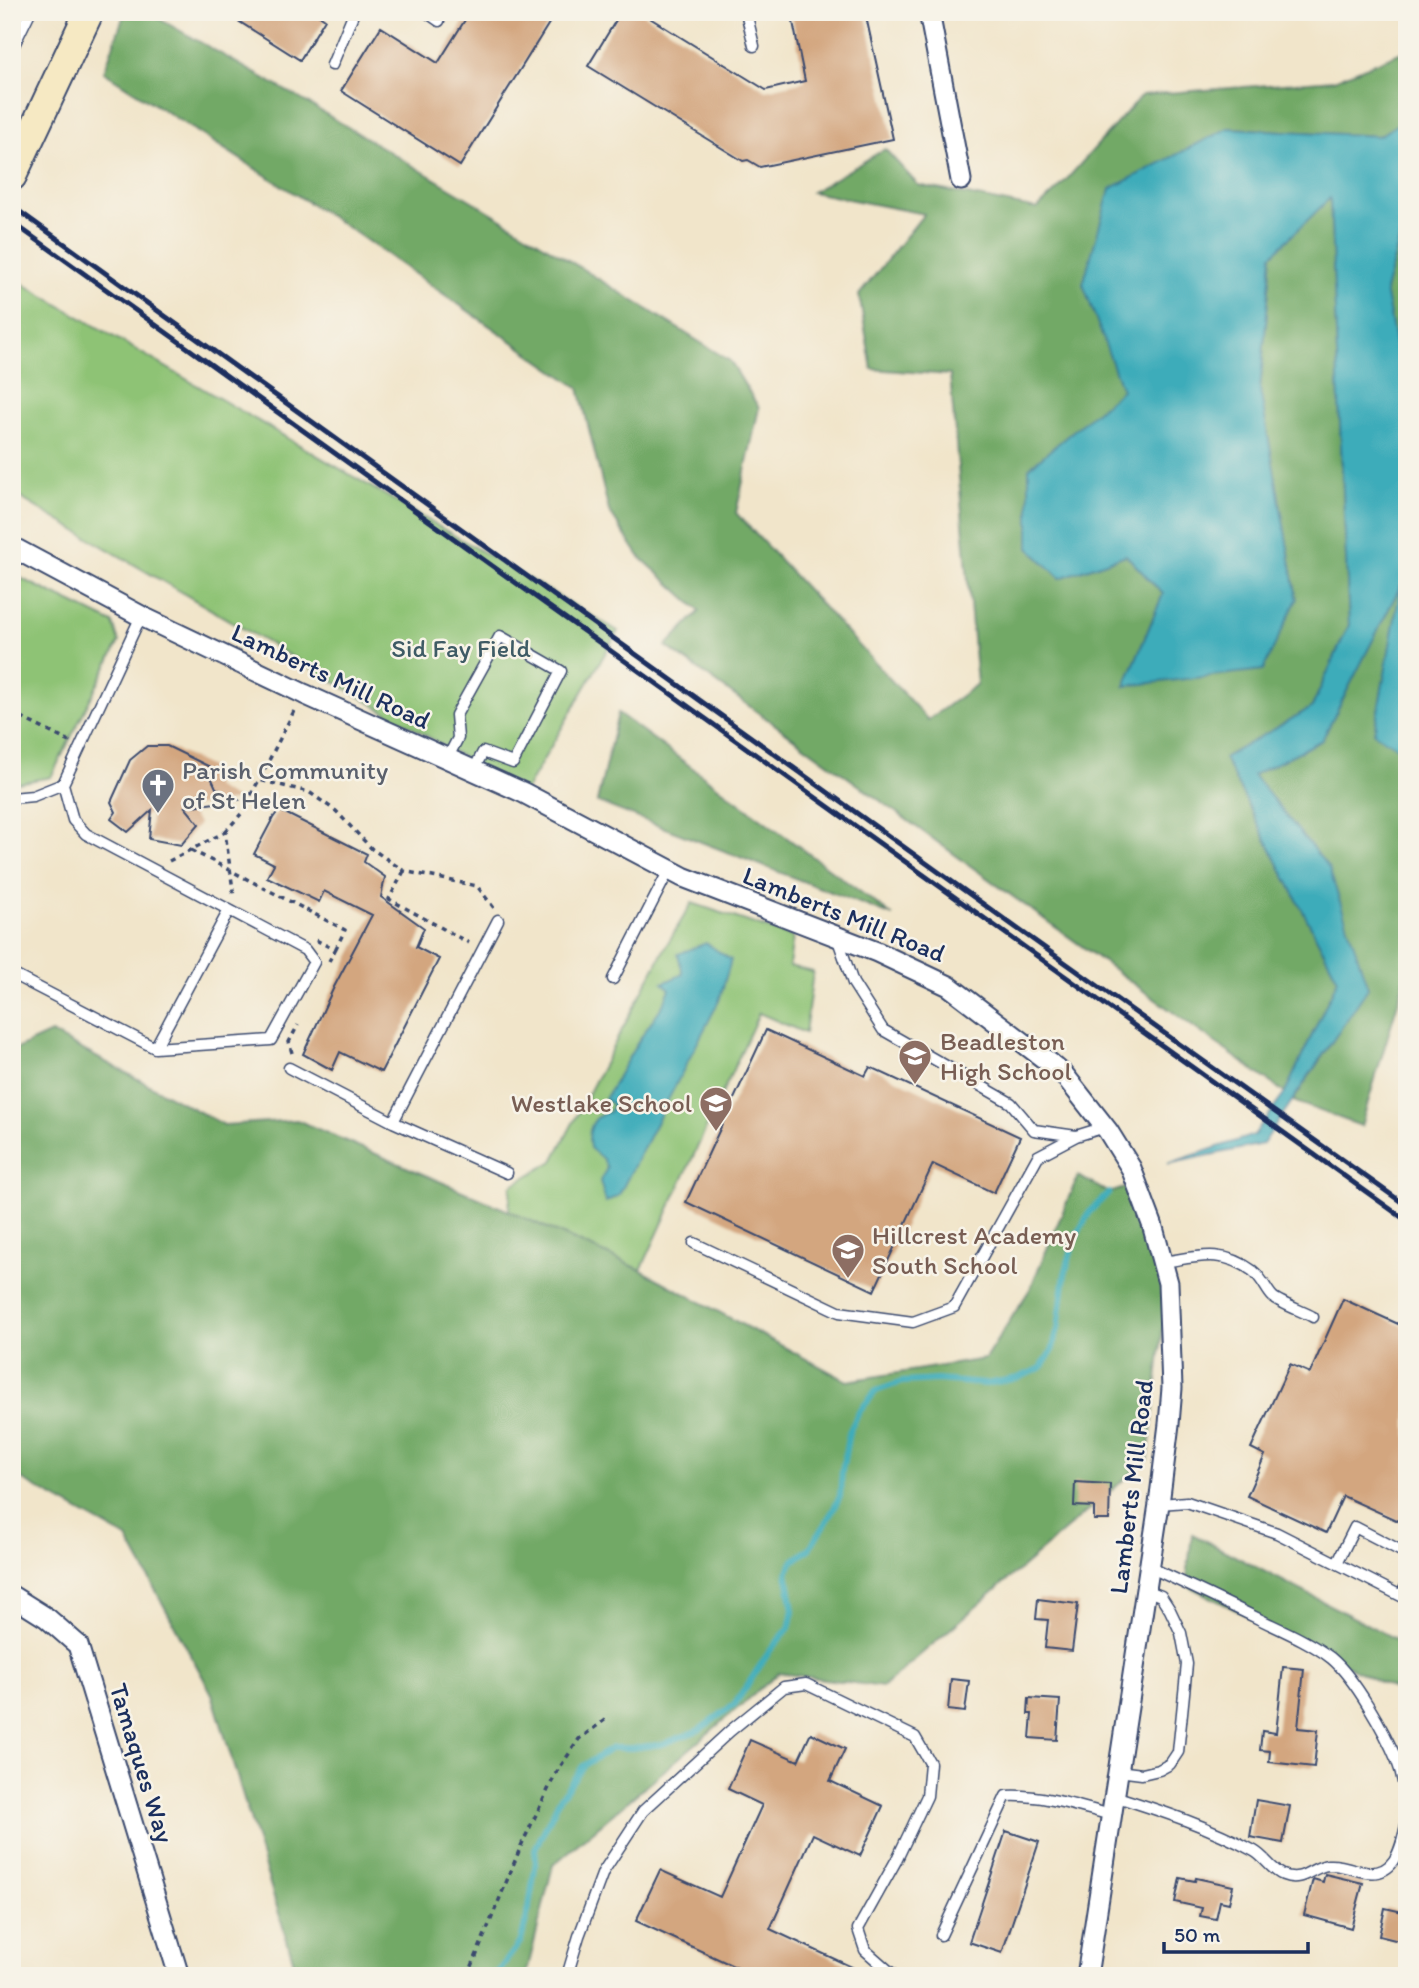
<svg xmlns="http://www.w3.org/2000/svg" width="1419" height="1988" viewBox="0 0 1419 1988" font-family="Itim,sans-serif">
  <style>
    .green { fill: #8ec374; stroke: #547969; stroke-width: 2 }
    .forest { fill: #72a966; stroke: #466c62; stroke-width: 2 }
    .water { fill: #3dacba; stroke: #2c6e8c; stroke-width: 2 }
    .lines { fill: none; stroke-linecap: round; stroke-linejoin: round }
    .stream { stroke: #3dacba; stroke-width: 6 }
    .building { fill: #d3a67f }
    .lane-casing { stroke: #3b4a6e; stroke-width: 13 }
    .street-casing { stroke: #3b4a6e; stroke-width: 23 }
    .secondary-casing { stroke: #3b4a6e; stroke-width: 32 }
    .path { stroke: #3b4a6e; stroke-width: 3.5; stroke-dasharray: 5 5; stroke-linecap: butt }
    .lane { stroke: #fff; stroke-width: 10 }
    .street { stroke: #fff; stroke-width: 19 }
    .secondary { stroke: #f6e9c3; stroke-width: 28 }
    .rail { stroke: #1b2f5e; stroke-width: 5 }
    .labels { text-anchor: middle; dominant-baseline: central; stroke-width: 5; stroke-linejoin: round; paint-order: stroke }
    .park-label { font-size: 26px; fill: #3e5b65; stroke: #f7f3e8 }
    .street-label { font-size: 26px; fill: #1b2f5e; stroke: #f7f3e8 }
    .worship-label { font-size: 26px; fill: #5b616d; stroke: #f7f3e8; text-anchor: start }
    .education-label { font-size: 26px; fill: #785e54; stroke: #f7f3e8; text-anchor: start }
  </style>
  <rect width="100%" height="100%" fill="#f7f3e8"/>
  <filter id="ink" filterUnits="userSpaceOnUse"><feTurbulence type="fractalNoise" baseFrequency=".0143" numOctaves="2"/><feDisplacementMap in="SourceGraphic" scale="14" xChannelSelector="R" yChannelSelector="G"/><feConvolveMatrix kernelMatrix="1 2 1 2 8 2 1 2 1" color-interpolation-filters="sRGB"/></filter>
  <filter id="wash" filterUnits="userSpaceOnUse"><feTurbulence type="fractalNoise" baseFrequency=".00686" numOctaves="4" result="noise"/><feDisplacementMap in="SourceGraphic" scale="28" xChannelSelector="R" yChannelSelector="G"/><feGaussianBlur stdDeviation="1.57" result="paint"/><feColorMatrix in="noise" values="0 0 0 0 0 0 0 0 0 0 0 0 0 0 0 0 0 1.4 0 .05"/><feComposite in="paint" operator="in"/></filter>
  <g filter="url(#wash)">
    <rect width="100%" height="100%" fill="#f1e5ca"/>
    <path class="green" d="M20 282 618 631 524 793 12 493V294Z
      M12 574 113 623 119 642 51 777 12 784Z
      M692 903 793 937 789 966 813 972 805 1033 759 1013 641 1270 509 1211 511 1186 553 1161 666 946Z"/>
    <path class="forest" d="M125 12H147L304 101 504 220 730 361 759 408 736 513 928 720 977 684 950 375 872 369 859 295 924 214 812 192 885 149 918 185 1037 209 1060 187 1142 95 1334 80 1407 50V118L1379 136 1228 128 1083 284 1123 390 1029 468V548L1060 577 1126 555 1163 594 1125 686 1297 599 1260 390 1272 255 1330 197 1349 625 1312 707 1224 758 1338 979 1285 1093 666 646 700 611 639 556 609 511 579 388 353 231 104 72Z
      M1407 213V403L1385 290Z
      M1402 582 1374 733 1404 751 1407 742V972L1361 1126 1293 1101 1368 987 1253 775 1322 740Z
      M618 713 893 916 597 802Z
      M51 1033 224 1125 297 1120 509 1211 641 1270 847 1381 985 1359 1030 1289 1078 1176 1109 1193 1137 1184 1168 1283 1148 1459 883 1687 779 1673 553 1865 526 1976H298L212 1694 127 1538 12 1474V1051Z
      M1192 1534 1407 1645V1696L1186 1585Z"/>
    <path class="water" d="M1407 118V213L1385 290 1407 403V742L1404 752 1374 733 1401 585 1322 740 1253 775 1329 868 1368 988 1263 1144 1167 1164 1254 1135 1285 1093 1338 979 1224 758 1312 707 1349 625 1330 198 1272 255 1260 390 1297 599 1263 670 1125 686 1163 594 1126 555 1060 578 1029 548V468L1122 390 1083 284 1110 189 1228 128 1379 136Z
      M706 943 731 960 719 1001 619 1195 606 1202 600 1181 607 1168 603 1159 590 1148C587 1132 591 1116 609 1112L613 1105 605 1099 636 1045 664 1003 670 989 663 983 683 974 678 954Z"/>
    <g class="lines">
      <path class="stream" d="M495 1976 521 1941 529 1908 536 1861 535 1849 560 1798 583 1766 612 1748H632L663 1744 699 1730 735 1704 771 1649 789 1628 793 1611 787 1573 793 1561 809 1549 832 1512 840 1496 842 1471 849 1432 859 1412 876 1391 902 1382 937 1380 986 1384 1018 1378 1041 1368 1052 1351 1058 1329 1065 1274 1075 1238 1091 1210 1109 1193"/>
    </g>
    <g id="blocks">
      <path class="building" d="M224 12H315L325 19 300 60Z
        M470 12H556L460 166 341 91 381 27 438 63Z
        M621 12H640L766 90 805 81 791 12H865L893 139 760 167 748 160 743 161 588 66Z
        M147 746H167L210 767 211 777 216 788 238 800 185 807 199 824 181 845 149 839 152 810 128 832 111 819 116 812 111 802 130 760Z
        M279 810 367 854 364 862 385 877 381 897 424 928 416 947 439 959 381 1072 340 1052 332 1070 303 1054 334 987 372 915 324 891 319 902 267 877 274 864 254 854 273 818Z
        M766 1030 865 1076 870 1067 1020 1137 994 1193 933 1164 874 1291 686 1202Z
        M1343 1299 1407 1328V1525L1343 1496 1326 1533 1247 1496 1265 1455 1251 1448 1290 1364 1310 1373Z
        M1075 1482 1110 1484 1109 1520H1094V1507L1074 1506Z
        M1038 1599 1078 1604 1072 1651 1045 1648 1048 1620 1036 1619Z
        M1283 1667 1304 1669 1298 1728 1318 1730 1314 1767 1269 1762 1270 1751 1260 1750 1262 1731 1276 1733Z
        M951 1679 969 1681 965 1712 948 1710Z
        M1029 1698 1060 1700 1057 1740 1030 1738 1032 1714H1028Z
        M811 1733 845 1749 830 1781 883 1806 860 1856 813 1834 770 1929 871 1976H755L636 1921 660 1870 720 1897 762 1805 728 1789 750 1740 798 1761Z
        M1256 1800 1290 1806 1283 1843 1250 1837Z
        M1006 1831 1039 1842 1002 1953 969 1942Z
        M1325 1874 1363 1883 1351 1928 1304 1915 1313 1879 1323 1882Z
        M1180 1878 1195 1881 1196 1878 1233 1886 1229 1903 1220 1901 1216 1919 1200 1916 1202 1908 1175 1902Z
        M1385 1908 1407 1913V1943L1379 1936Z"/>
    </g>
  </g>
  <g filter="url(#ink)">
    <use href="#blocks" fill-opacity="0" stroke="#3b4a6e" stroke-width="2"/>
    <g class="lines">
      <defs>
        <path id="lane" d="M426 12 439 21
          M746 12 754 46
          M12 49 30 12
          M332 65 354 12
          M447 759 458 738 456 715 500 636 561 671 513 763 483 752 473 771
          M12 798 33 796 63 784
          M837 937 853 983 883 1030 1011 1103 1034 1130 1076 1136 1105 1127
          M12 974 155 1048 271 1040 314 962 305 950 86 834 73 820 63 784 141 616
          M613 979 669 870
          M155 1048 229 910
          M289 1068 393 1122 498 920
          M393 1122 507 1173
          M694 1243 839 1312 913 1322 954 1307 1038 1156 1076 1136
          M1163 1262C1197 1257 1222 1248 1253 1271 1263 1279 1266 1290 1273 1297 1280 1303 1304 1312 1313 1317
          M1159 1504 1187 1502 1277 1533 1407 1599
          M1337 1563 1355 1527 1407 1554
          M1149 1567C1187 1584 1224 1602 1261 1620 1284 1631 1310 1642 1331 1658 1355 1678 1385 1732 1397 1761 1404 1778 1405 1796 1407 1814
          M1401 1596 1407 1584
          M1118 1771 1142 1774 1159 1770 1170 1764 1178 1752 1187 1664 1181 1633 1170 1610 1161 1596 1146 1590
          M1114 1796C1162 1811 1210 1827 1254 1851 1265 1857 1271 1870 1283 1875 1303 1883 1311 1867 1328 1865 1339 1864 1350 1868 1360 1871 1395 1880 1401 1849 1407 1821
          M941 1935 1006 1796C1043 1794 1077 1806 1111 1815
          M567 1976 579 1936 603 1872 643 1811 730 1731 784 1687 806 1684 915 1737 930 1763 927 1796 897 1859 858 1929 865 1950 890 1972 896 1976"/>
        <path id="street" d="M929 12 961 180
          M12 547 141 616 304 694 524 793 683 877 877 952 949 986 1050 1063 1065 1076 1108 1131 1131 1168 1152 1224 1168 1283 1172 1388 1169 1424 1159 1504 1087 1976
          M12 1596 47 1618 78 1645 179 1976"/>
        <path id="secondary" d="M12 176 89 12"/>
      </defs>
      <use href="#lane" class="lane-casing"/>
      <use href="#street" class="street-casing"/>
      <use href="#secondary" class="secondary-casing"/>
      <path class="path" d="M294 711 259 780 309 792 336 811 372 849 404 871 477 886 494 908
        M12 713 70 742
        M246 804 259 780
        M225 832 241 814
        M191 850 345 930 335 950
        M169 861 225 832 234 897
        M404 871 389 899 469 943
        M316 940 335 950 329 961
        M292 1053 289 1042 298 1025
        M468 1976 521 1846 556 1773 579 1739 606 1719"/>
      <use href="#lane" class="lane"/>
      <use href="#street" class="street"/>
      <use href="#secondary" class="secondary"/>
      <path class="rail" d="M12 206 1018 929 1407 1206
        M12 222 1407 1221"/>
    </g>
  </g>
  <defs>
    <symbol id="church-pin" viewBox="-11 -11 22 30"><path d="M0 17L-7.5 6A9.5 9.5 0 1 1 7.5 6Z" fill="#6b7280" stroke="#f7f3e8"/><path d="M-1.2-6h2.4v3.5h3.3v2.4h-3.3V6h-2.4V-.1h-3.3v-2.4h3.3Z" fill="#fff"/></symbol>
    <symbol id="school-pin" viewBox="-11 -11 22 30"><path d="M0 17L-7.5 6A9.5 9.5 0 1 1 7.5 6Z" fill="#8d6e63" stroke="#f7f3e8"/><path d="M0-5L7-2L0 1L-7-2ZM-4 1L0 2.5L4 1V4Q0 6-4 4Z" fill="#fff"/></symbol>
  </defs>
  <g fill-rule="evenodd">
    <use href="#church-pin" x="139" y="766" width="38" height="52"/>
    <use href="#school-pin" x="896" y="1037" width="38" height="52"/>
    <use href="#school-pin" x="697" y="1084" width="38" height="52"/>
    <use href="#school-pin" x="829" y="1231" width="38" height="52"/>
  </g>
  <g class="labels">
    <g class="park-label">
      <text x="461" y="648">Sid Fay Field</text>
    </g>
    <g class="street-label">
      <text transform="translate(331 676) rotate(25)">Lamberts Mill Road</text>
      <text transform="translate(844 914) rotate(22)">Lamberts Mill Road</text>
      <text transform="translate(1131 1487) rotate(-83)">Lamberts Mill Road</text>
      <text transform="translate(142 1763) rotate(73)">Tamaques Way</text>
    </g>
    <g class="worship-label">
      <text x="182" y="770">Parish Community<tspan x="182" dy="30">of St Helen</tspan></text>
    </g>
    <g class="education-label">
      <text x="940" y="1041">Beadleston<tspan x="940" dy="30">High School</tspan></text>
      <text x="692" y="1103" text-anchor="end">Westlake School</text>
      <text x="872" y="1235">Hillcrest Academy<tspan x="872" dy="30">South School</tspan></text>
    </g>
  </g>
  <rect width="1419" height="1988" fill="none" stroke="#f7f3e8" stroke-width="42"/>
  <path d="M1164 1942v10h144v-10" fill="none" stroke="#1b2f5e" stroke-width="3.5"/>
  <text x="1174" y="1942" font-size="21" fill="#1b2f5e" stroke="#f7f3e8" stroke-width="5" paint-order="stroke">50 m</text>
</svg>
